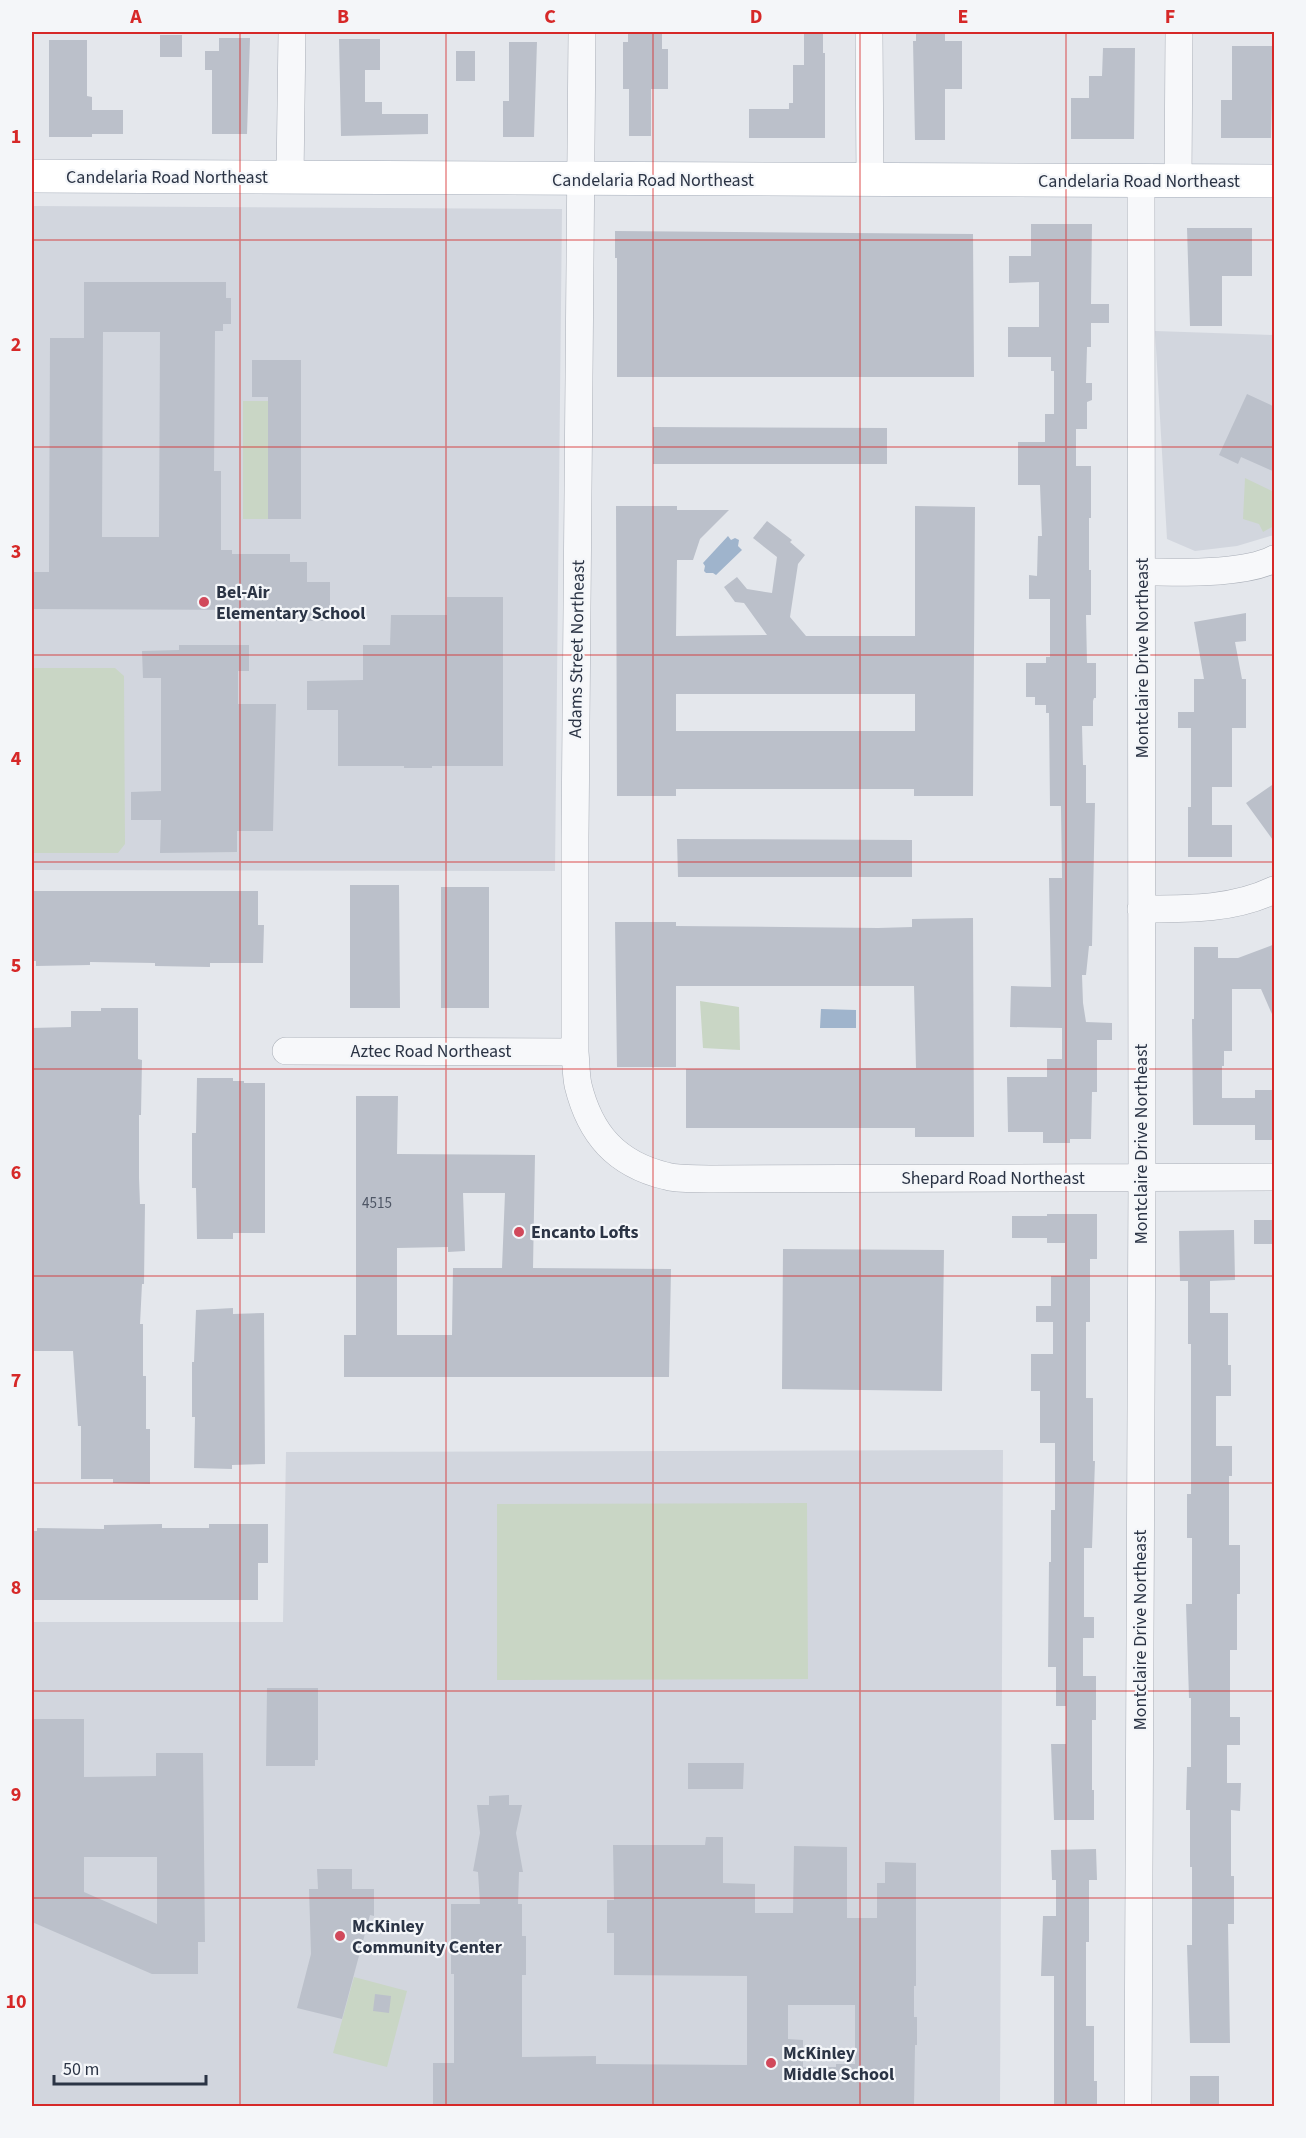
<svg xmlns="http://www.w3.org/2000/svg" width="1306" height="2138" viewBox="0 0 1306 2138" font-family="'Source Sans 3',sans-serif">
  <style>
    .built { fill: #d2d6de }
    .green { fill: #c9d6c5 }
    .water { fill: #9fb4cc }
    .building { fill: #bbc0ca; fill-rule: evenodd }
    .lines { fill: none; stroke-linecap: round; stroke-linejoin: round }
    .minor-casing { stroke: #a9aeb7; stroke-width: 28 }
    .major-casing { stroke: #a3abb8; stroke-width: 34 }
    .minor { stroke: #f7f8fa; stroke-width: 27 }
    .major { stroke: #fff; stroke-width: 33 }
    .grid { fill: none; stroke: #d62828; stroke-width: 1.5; stroke-opacity: 0.55 }
    .poi-dot { fill: #d1495b; stroke: #f4f6f9; stroke-width: 2 }
    .labels { text-anchor: middle; dominant-baseline: central; stroke-width: 4.5; stroke-linejoin: round; paint-order: stroke }
    .number-label { font-size: 15px; fill: #4f5766 }
    .street-label { font-size: 18px; fill: #2b3445; stroke: #f4f6f9 }
    .poi-label { font-size: 18px; font-weight: bold; fill: #2b3445; stroke: #f4f6f9; text-anchor: start }
    .neatline { fill: none; stroke: #d62828; stroke-width: 2 }
    .grid-label { font-size: 20px; text-anchor: middle; font-weight: bold; fill: #d62828 }
  </style>
  <rect width="100%" height="100%" fill="#e4e7ec"/>
  <path class="built" d="M32 206 562 209 555 871 32 870Z
    M1155 331 1274 335V535L1237 546 1195 551 1167 539Z
    M1003 1450 1000 2106H32V1622H283L286 1452Z"/>
  <path class="green" d="M243 401H268V519H243Z
    M1245 478 1274 492V526L1263 532 1259 524 1243 519Z
    M32 668H115L124 676 125 844 118 853H32Z
    M700 1001 739 1007 740 1050 703 1048Z
    M807 1503 808 1679 497 1680V1504Z
    M354 1977 407 1991 387 2067 333 2053Z"/>
  <path class="water" d="M728 536 731 540 735 538 739 540 738 546 742 550 716 575 713 573H706L704 571 705 566 703 563Z
    M821 1009 856 1010V1028H820Z"/>
  <path class="building" d="M628 32H662V49H668V89H651V136H629V89H623V42H628Z
    M804 32H823V53H825V138H749V109H789V103H793V65H804Z
    M916 32H945V41H962V89H945V140H915L913 41H916Z
    M160 35H182V57H160Z
    M219 38H250L247 134H212V70H205V51H219Z
    M339 39H380V70H365V102H382V114H428V134L341 136Z
    M49 40H87V96L92 97V110H123V134H92V137H49Z
    M509 42H537L534 137H503V101H509Z
    M1232 46H1273L1271 138H1221V100H1232Z
    M1103 48H1135L1134 139H1071V98H1089V76H1102Z
    M456 51H475V81H456Z
    M1031 224H1092L1091 304H1109V323H1091V347H1087L1086 383H1092V400L1087 402V429H1076V466H1091V518H1089V570H1091V615H1086L1087 663H1096V698H1094L1093 701V726H1082L1083 765H1086V803H1095L1092 946H1089L1086 975H1082L1083 1003 1086 1022 1112 1023V1040H1097V1092H1092L1091 1139H1070V1143H1043V1132H1008L1007 1077H1047V1059H1062V1028L1010 1027 1011 986 1051 987 1049 878H1062L1061 806H1050L1049 713H1046V705H1035V697H1026V663H1046V657H1050V599H1029V575L1037 576 1038 536H1042L1040 485H1018V442H1045V414H1054V371H1051V357H1008V327H1039V282L1009 283V256H1031Z
    M1187 228H1252V276H1222V326H1190Z
    M615 231 973 234 974 377H617V258H615Z
    M84 282H226V298H231V324H223V331H215L214 471H221V550H232V554H290V562H307V582H330V621H262V610L32 609V572H49L50 338H84ZM103 332H160L159 537H102Z
    M252 360H301V519H268V397H252Z
    M1247 394 1275 407V472L1241 457 1238 464 1219 455Z
    M653 427 887 428V464H653Z
    M616 506H677V510H729L700 539 693 560H677L676 636 767 635 744 603 735 602 724 587 737 577 747 589 772 593 777 557 753 538 767 521 792 540 790 542 805 555 798 564 790 617 806 636H915V506L975 507 973 796H914V789H676V796H617ZM676 694H915V731H676Z
    M447 597H503V766H432V768H404V766H338V710H307V681L363 680V645H390L391 615H447Z
    M1246 613V641L1235 642 1242 679H1246V728H1232V787H1212V825H1232V857H1188V807H1191V728H1178V712H1194V679H1204L1194 622Z
    M179 645H249V671H238V704H276L273 831H237V852L160 853 161 820H131V792L161 791V678H143L142 651 179 650Z
    M1275 783V843L1246 803Z
    M677 839 912 840V877H678Z
    M350 885H399L400 1008H350Z
    M441 887H489V1008H441Z
    M32 891H258V925H264L263 963H210V967L155 966V963L90 962V965L36 966V961H32Z
    M973 918 974 1137H915V1128H686V1069L916 1068 914 986H676V1067H617L615 922H676V926L878 928 912 927V919Z
    M1275 944V1021L1261 989H1232V1051H1224V1066H1222V1098H1255V1090H1275V1140H1255V1125H1193L1192 1019H1194V947H1218V958H1238Z
    M101 1008H138V1059L142 1060 141 1115H139V1178L140 1204H145L144 1284H142L140 1324H143V1376H146V1429H150V1484L113 1483V1479H81V1426H78L73 1351H33L32 1028 71 1027V1011H101Z
    M197 1078H233V1081H244V1083H265V1233H233V1239H197L196 1188H192V1133H196Z
    M356 1096H398L397 1154 535 1155 533 1268 671 1269 669 1377H344V1335H356ZM463 1193H505L502 1268H453L452 1335H397V1248L448 1247V1252L465 1251Z
    M1047 1214H1097V1259H1090V1322H1086V1398H1093V1461H1095L1092 1548H1084V1617H1094V1638H1083V1676H1096V1720H1092V1790H1094V1820H1054L1051 1744H1066V1706H1056V1667H1048L1049 1562H1051V1510H1055V1443H1040V1391H1031V1354H1053V1322H1036V1306H1051V1276H1065V1243H1047V1238H1012V1216H1047Z
    M1254 1220H1275V1244H1254Z
    M1234 1230 1235 1280 1210 1281V1313H1228V1365H1231V1396H1216V1446H1232V1476H1229V1545H1240V1594H1237V1650H1230V1717H1240V1745H1227V1783H1241L1240 1811 1231 1810V1876H1234V1924H1228L1230 2043H1190L1187 1945H1192V1867H1190V1810H1186L1187 1767H1191V1698H1189L1186 1604H1192V1538H1187V1494H1191V1344H1188V1281H1180L1179 1231Z
    M783 1249 944 1250 942 1391 782 1389Z
    M233 1308V1314L264 1313 265 1464 232 1465V1469L194 1468 195 1417H192V1362H194L196 1310Z
    M162 1524V1528H209V1524H268V1563H258V1600H32V1531H37V1528L104 1529V1525Z
    M267 1688H318V1760H315V1766H266Z
    M32 1719H84V1777L156 1776V1753H203L205 1942H198V1974H152L32 1922ZM84 1857H157V1924L84 1892Z
    M688 1763H744L743 1789H688Z
    M509 1795V1805H522L516 1833 523 1872H519L518 1904H522V1936H526V1975H522V2057L596 2056V2064L747 2065V1976L614 1975V1933H607V1900H614L613 1845H705L706 1837H723V1883L755 1884V1913H793L794 1846 847 1847V1918H877V1883H885V1862L916 1863V1986H914V2017H917V2045H915L914 2106H433V2063H454V1974H451V1904H480L478 1872 473 1871 480 1833 477 1805H489V1796ZM788 2005H855V2064H836V2067H803V2040L788 2039Z
    M1096 1849 1097 1880H1089V1942H1086V2026H1094V2081H1097V2106H1054V1976H1041L1043 1916H1056V1880H1052L1051 1850Z
    M317 1869H352V1889H374V1916L370 1915 342 2019 297 2008 311 1954 309 1889H318Z
    M375 1994 391 1996 389 2013 373 2011Z
    M1190 2076H1219V2106H1190Z"/>
  <g class="lines">
    <defs>
      <path id="minor" d="M582 32 575 838V1052C576 1063 576 1075 578 1085 590 1134 616 1164 666 1176 680 1180 697 1178 712 1179L1274 1177
        M869 32 870 180
        M290 178 292 32
        M1178 181 1179 32
        M1142 572C1178 572 1243 575 1274 559
        M1141 909C1187 909 1232 910 1274 890
        M286 1051 575 1052
        M1138 2106 1142 1177 1141 181"/>
      <path id="major" d="M32 176 1274 181"/>
    </defs>
    <use href="#minor" class="minor-casing"/>
    <use href="#major" class="major-casing"/>
    <use href="#minor" class="minor"/>
    <use href="#major" class="major"/>
  </g>
  <path class="grid" d="M240 32V2106M446 32V2106M653 32V2106M860 32V2106M1066 32V2106M32 240H1274M32 447H1274M32 655H1274M32 862H1274M32 1069H1274M32 1276H1274M32 1483H1274M32 1691H1274M32 1898H1274"/>
  <g class="poi-dot">
    <circle cx="204" cy="602" r="6"/>
    <circle cx="519" cy="1232" r="6"/>
    <circle cx="340" cy="1936" r="6"/>
    <circle cx="771" cy="2063" r="6"/>
  </g>
  <g class="labels">
    <g class="number-label">
      <text x="377" y="1203">4515</text>
    </g>
    <g class="street-label">
      <text x="167" y="177">Candelaria Road Northeast</text>
      <text x="653" y="180">Candelaria Road Northeast</text>
      <text x="1139" y="181">Candelaria Road Northeast</text>
      <text transform="translate(577 649) rotate(-89)">Adams Street Northeast</text>
      <text transform="translate(1142 658) rotate(-90)">Montclaire Drive Northeast</text>
      <text x="431" y="1051">Aztec Road Northeast</text>
      <text transform="translate(1141 1144) rotate(-90)">Montclaire Drive Northeast</text>
      <text x="993" y="1178">Shepard Road Northeast</text>
      <text transform="translate(1140 1630) rotate(-90)">Montclaire Drive Northeast</text>
    </g>
    <g class="poi-label">
      <text x="216" y="592">Bel-Air<tspan x="216" dy="21">Elementary School</tspan></text>
      <text x="531" y="1232">Encanto Lofts</text>
      <text x="352" y="1926">McKinley<tspan x="352" dy="21">Community Center</tspan></text>
      <text x="783" y="2053">McKinley<tspan x="783" dy="21">Middle School</tspan></text>
    </g>
  </g>
  <rect width="1306" height="2138" fill="none" stroke="#f4f6f9" stroke-width="66"/>
  <path d="M54 2075v9h152v-9" fill="none" stroke="#2b3445" stroke-width="3"/>
  <text x="63" y="2075" font-size="18" fill="#2b3445" stroke="#f4f6f9" stroke-width="4.5" paint-order="stroke">50 m</text>
  <rect x="33" y="33" width="1240" height="2072" class="neatline"/>
  <g class="grid-label">
    <text x="136" y="23">A</text>
    <text x="343" y="23">B</text>
    <text x="550" y="23">C</text>
    <text x="756" y="23">D</text>
    <text x="963" y="23">E</text>
    <text x="1170" y="23">F</text>
    <text x="16" y="143">1</text>
    <text x="16" y="351">2</text>
    <text x="16" y="558">3</text>
    <text x="16" y="765">4</text>
    <text x="16" y="972">5</text>
    <text x="16" y="1179">6</text>
    <text x="16" y="1387">7</text>
    <text x="16" y="1594">8</text>
    <text x="16" y="1801">9</text>
    <text x="16" y="2008">10</text>
  </g>
</svg>
